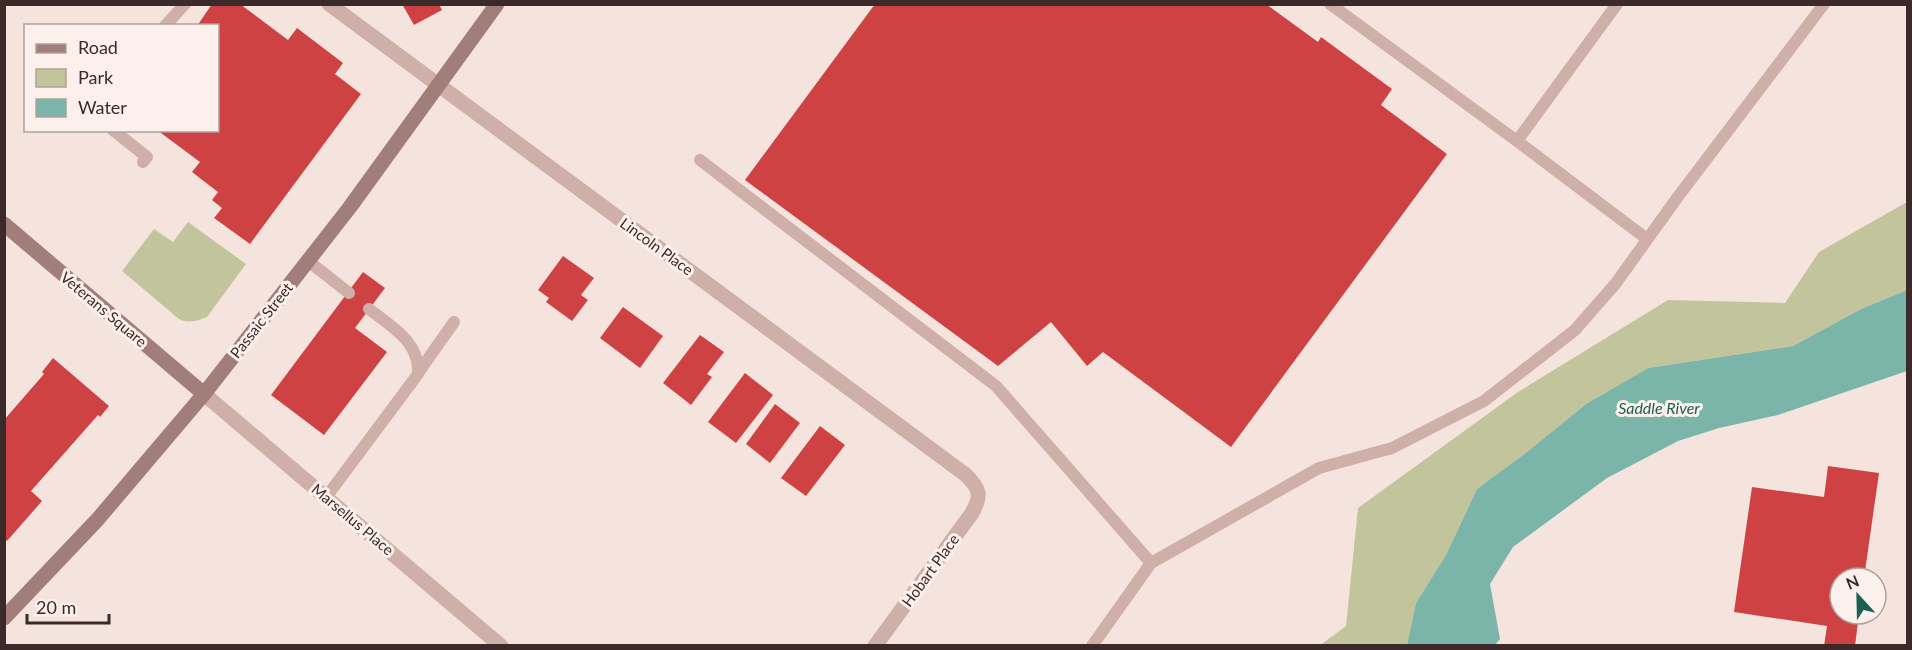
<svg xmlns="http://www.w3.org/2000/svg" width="1912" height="650" viewBox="0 0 1912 650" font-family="Lato,sans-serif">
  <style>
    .green { fill: #c2c59c }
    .water { fill: #7bb4a8 }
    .building { fill: #cf4243 }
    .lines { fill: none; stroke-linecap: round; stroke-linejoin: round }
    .lane { stroke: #ceb0a9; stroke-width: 12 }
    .street { stroke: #ceb0a9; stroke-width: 15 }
    .secondary { stroke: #a27e7a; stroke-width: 15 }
    .labels { text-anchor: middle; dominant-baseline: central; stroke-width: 6; stroke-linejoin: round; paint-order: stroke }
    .street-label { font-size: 15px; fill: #3b2a29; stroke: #fbf0eb }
    .water-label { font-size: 16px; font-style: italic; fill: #1b6053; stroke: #fbf0eb }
  </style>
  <rect width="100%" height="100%" fill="#f5e4de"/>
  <path class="green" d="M1907 202V290L1861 309 1793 346 1648 368 1586 404 1527 452 1477 489 1446 555 1416 603 1407 645 1319 646 1346 626 1358 508 1518 392 1668 300 1785 303 1819 252Z
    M188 222 246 264 207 317C197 321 189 324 179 319L122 271 154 229 173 242Z"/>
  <path class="water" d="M1907 290V371L1778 415 1719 428 1678 441 1607 478 1513 547 1490 584 1500 639 1495 645H1407L1416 603 1446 555 1477 489 1527 452 1586 404 1648 368 1793 346 1861 309Z"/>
  <path class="building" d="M212 4H240L288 40 297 28 343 63 335 74 361 94 250 244 214 218 222 208 212 200 218 192 192 172 200 162 157 130H218V26H197Z
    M402 4H439L442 10 414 25Z
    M875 4H1266L1318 42 1321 37 1392 89 1381 105 1447 154 1231 447 1103 352 1087 366 1051 322 998 366 745 180Z
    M563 256 594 278 581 295 588 300 572 321 546 302 549 298 538 290Z
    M363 272 385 288 355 328 387 352 324 435 271 395Z
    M623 307 663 336 640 368 600 338Z
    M700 335 724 352 707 374 712 377 691 405 663 383Z
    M53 358 109 406 100 417 98 415 31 491 42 501 7 541 4 538V420L44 374 42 372Z
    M745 373 773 395 736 443 708 422Z
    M775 404 800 423 770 463 746 444Z
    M820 426 845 445 806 496 781 478Z
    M1828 466 1879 473 1864 578H1840V614H1859L1855 646H1824L1827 626 1734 612 1752 487 1824 497Z"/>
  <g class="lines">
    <path class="lane" d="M1330 4 1517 141 1647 239
      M165 26 185 4
      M113 130 147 157 143 162
      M1517 141 1617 4
      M700 160 996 386 1151 563 1092 646
      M307 260 349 293
      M418 373 454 322
      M327 496 418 374C420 342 392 327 369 309
      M1151 563 1319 468 1392 448 1484 401 1575 330 1616 283 1677 198 1824 4"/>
    <path class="street" d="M329 4C541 162 754 318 966 475 980 489 982 495 972 513L875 646
      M204 394 501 646"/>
    <path class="secondary" d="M4 224 204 394
      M4 618 98 519 204 394 350 207 497 4"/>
  </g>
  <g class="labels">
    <g class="street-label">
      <text transform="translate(657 246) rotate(36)">Lincoln Place</text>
      <text transform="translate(104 309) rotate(40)">Veterans Square</text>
      <text transform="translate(261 320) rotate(-52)">Passaic Street</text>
      <text transform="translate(353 519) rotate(40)">Marsellus Place</text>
      <text transform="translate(930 570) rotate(-54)">Hobart Place</text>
    </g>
    <g class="water-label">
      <text x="1659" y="407">Saddle River</text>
    </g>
  </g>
  <rect width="1912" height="650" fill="none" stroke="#3b2a29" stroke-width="12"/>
  <rect x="24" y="24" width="195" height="108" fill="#fbf0eb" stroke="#aea19d" stroke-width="1.5"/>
  <rect x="36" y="44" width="30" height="9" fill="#a27e7a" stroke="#aea19d" stroke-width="1.5"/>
  <text x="78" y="54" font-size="18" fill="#3b2a29">Road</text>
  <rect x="36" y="69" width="30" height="18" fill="#c2c59c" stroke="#aea19d" stroke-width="1.5"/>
  <text x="78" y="84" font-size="18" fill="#3b2a29">Park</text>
  <rect x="36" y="99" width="30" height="18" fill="#7bb4a8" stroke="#aea19d" stroke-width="1.5"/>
  <text x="78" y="114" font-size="18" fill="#3b2a29">Water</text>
  <g transform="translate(1858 596) rotate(338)"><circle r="28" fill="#fbf0eb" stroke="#aea19d" stroke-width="1.5"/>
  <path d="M0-4.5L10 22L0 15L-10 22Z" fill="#1b6053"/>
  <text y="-9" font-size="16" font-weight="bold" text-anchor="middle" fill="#3b2a29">N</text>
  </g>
  <path d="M27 614v9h82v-9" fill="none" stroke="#3b2a29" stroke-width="3"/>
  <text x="36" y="614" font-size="18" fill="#3b2a29" stroke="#fbf0eb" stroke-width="4.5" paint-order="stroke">20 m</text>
</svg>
